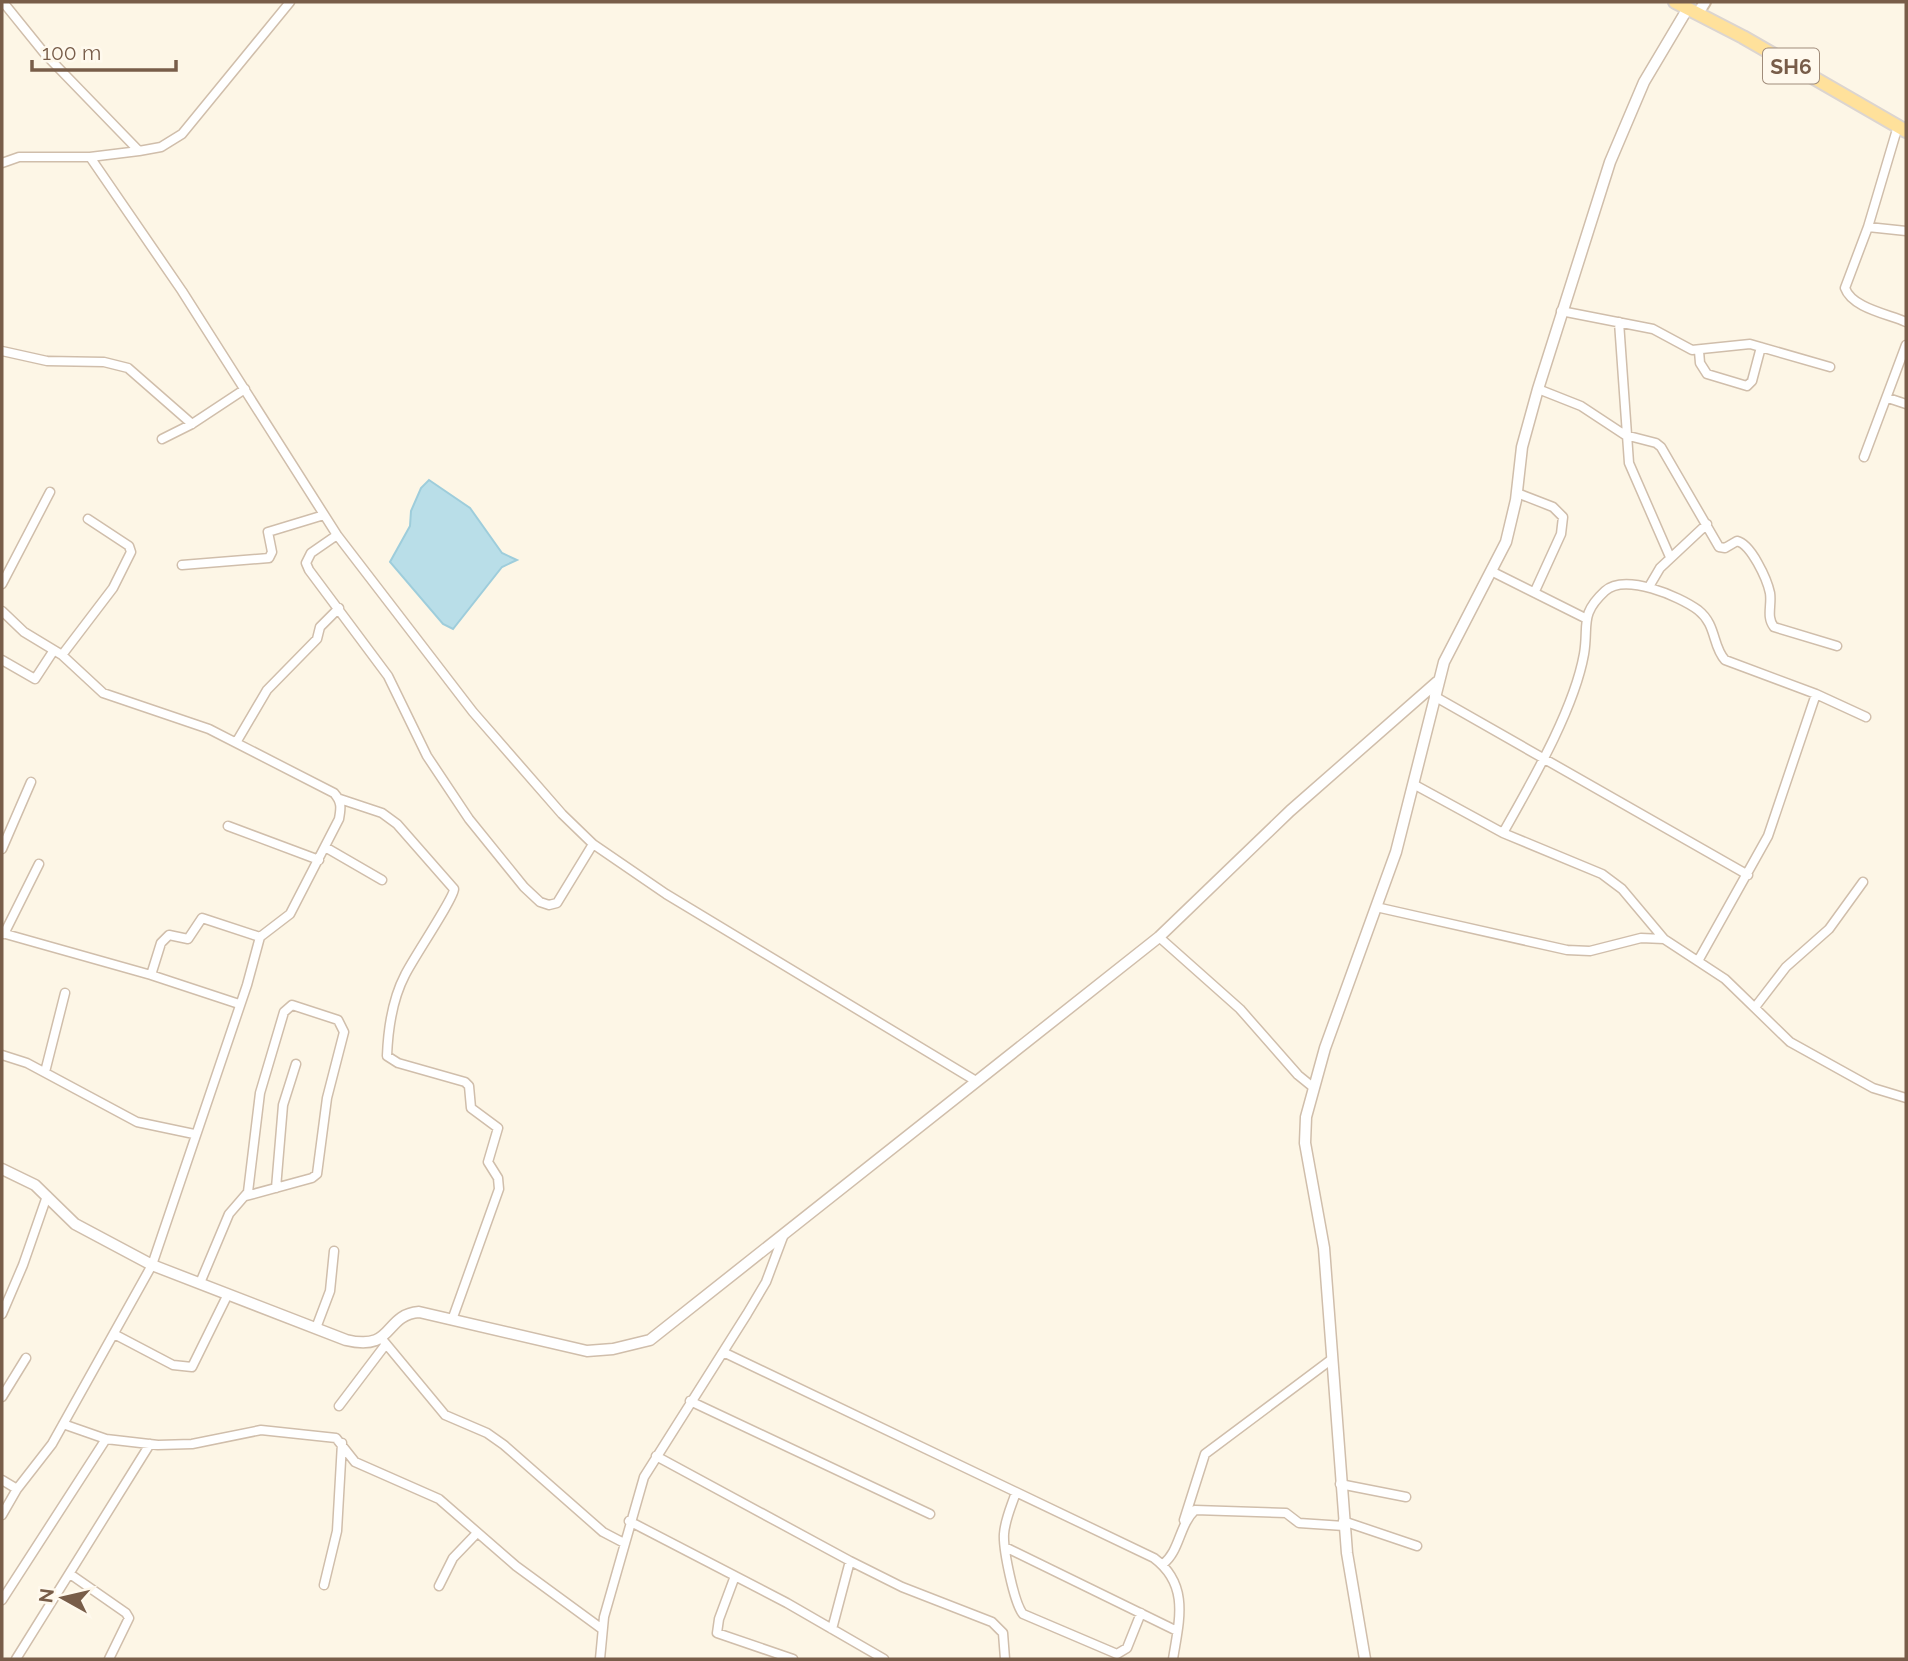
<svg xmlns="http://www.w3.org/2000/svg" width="1908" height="1661" viewBox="0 0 1908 1661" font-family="Raleway,sans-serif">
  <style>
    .water { fill: #b9dee8; stroke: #9ecddb; stroke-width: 2 }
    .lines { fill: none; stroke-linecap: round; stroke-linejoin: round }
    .minor-casing { stroke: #d0beab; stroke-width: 11 }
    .tertiary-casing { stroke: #d0beab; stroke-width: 13 }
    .secondary-casing { stroke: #d3bfa8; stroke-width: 14 }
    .primary-casing { stroke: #dcd5d0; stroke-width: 16 }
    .minor { stroke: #fff; stroke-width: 8 }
    .tertiary { stroke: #fff; stroke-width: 10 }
    .secondary { stroke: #fff; stroke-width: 10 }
    .primary { stroke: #ffe19b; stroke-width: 12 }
    .labels { text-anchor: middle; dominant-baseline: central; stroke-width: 5; stroke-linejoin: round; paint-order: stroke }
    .shield { fill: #fff9ed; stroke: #a08c7a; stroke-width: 2 }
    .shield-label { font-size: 21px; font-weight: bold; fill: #785d49 }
  </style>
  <rect width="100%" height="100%" fill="#fdf6e6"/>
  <path class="water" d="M429 480 470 508 502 553 517 560 502 567 453 629 443 624 390 562 410 526 411 511 421 488Z"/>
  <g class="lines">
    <defs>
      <path id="minor" d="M3 2 45 54 139 151 90 157
        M1898 126 1868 227 1845 288C1852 308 1888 314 1906 322
        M139 151 161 147 182 134 290 2
        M2 163 19 157H90L182 291 337 535 473 712 562 814 593 844 666 894 976 1081
        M1868 227 1906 231
        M1561 311 1653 329 1692 350 1750 344 1830 367
        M1619 322 1629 463 1670 557
        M2 351 47 361 104 362 128 368 192 424
        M1699 351 1700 363 1707 374 1747 386 1752 381 1761 347
        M1538 389 1581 406 1625 435 1656 443 1661 447 1719 547 1725 548 1737 541C1751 544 1767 579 1770 593 1772 605 1766 617 1774 627L1837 646
        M1888 398 1906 404
        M162 439 192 424 245 389
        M1864 457 1906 345
        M1517 493 1553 507 1563 517 1561 534 1535 591
        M337 535 311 553 306 563 309 570 388 676 427 756 469 819 524 887 540 902 549 905 557 903 593 844
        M182 565 269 558 272 552 268 532 324 515
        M1491 571 1585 618
        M2 584 50 492
        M1650 585 1660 568 1707 524
        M2 611 24 632 62 655 103 693 209 729 334 793C342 802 341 808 339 819L290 914 260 937 247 985 152 1265 52 1444 17 1489 2 1515
        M62 655 113 588 131 552 129 546 88 519
        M2 660 35 679 54 650
        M1434 696 1748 875
        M237 741 267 690 317 639 320 627 339 608
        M1415 785 1503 833 1602 874 1622 889 1664 939
        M340 799 382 813 397 824 454 889C454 898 412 960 405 975 393 998 388 1030 387 1056L398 1063 465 1082 469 1086 471 1108 498 1128 488 1162 498 1178 499 1189 452 1320
        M228 826 319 860
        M1503 833C1531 783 1574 710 1584 654 1589 625 1579 615 1605 591 1625 573 1679 596 1698 610 1717 625 1712 646 1725 660L1816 694 1866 717
        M325 847 382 880
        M2 849 31 782
        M1376 907 1567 950 1590 951 1641 938 1664 939 1725 979 1790 1042 1873 1088 1906 1098
        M2 933 151 975
        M4 934 39 864
        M1159 937 1240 1009 1298 1075 1314 1088
        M1698 961 1768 836 1816 694
        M239 1004 151 975 161 943 169 935 188 939 202 918 260 937
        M1756 1006 1786 967 1829 929 1863 882
        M2 1055 27 1063 137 1122 194 1134
        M45 1072 65 993
        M276 1188 283 1105 296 1064
        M200 1283 229 1214 248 1192 260 1093 284 1012 292 1005 338 1020 344 1032 327 1098 317 1174 312 1178 246 1196
        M2 1314 23 1265 47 1196
        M316 1328 330 1291 334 1251
        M114 1334 173 1365 192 1367 228 1294
        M382 1339 445 1415 487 1433 504 1445 603 1532 624 1543
        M723 1352 1154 1558C1190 1585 1179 1621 1173 1659
        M2 1397 26 1358
        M690 1401 930 1514
        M339 1406 386 1344
        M63 1424 106 1439 158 1445 192 1444 261 1430 336 1438 355 1462 439 1499 516 1566 602 1629
        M656 1456 850 1561 902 1587 992 1622 1003 1633 1005 1659
        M2 1480 17 1489
        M1340 1484 1406 1497
        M1016 1492C1012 1505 1005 1519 1004 1534 1003 1549 1014 1603 1023 1614L1117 1654 1127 1648 1141 1613
        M1184 1520 1205 1454 1332 1359
        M629 1521 787 1603 884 1659
        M1343 1521 1417 1546
        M1005 1547 1177 1631
        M1163 1564C1180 1551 1179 1525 1195 1510L1286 1513 1299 1523 1344 1526
        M70 1574 126 1613 129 1618 109 1659
        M735 1576 719 1619 717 1633 793 1659
        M324 1585 337 1531 342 1443
        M439 1586 453 1558 477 1533
        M2 1600 106 1439
        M832 1629 850 1561
        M16 1659 150 1444
        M600 1659 604 1617 644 1477 747 1314 766 1282 784 1234"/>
      <path id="tertiary" d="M2 1169 35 1185 75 1224 152 1265 346 1340C395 1352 383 1315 419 1312L587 1351 613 1349 650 1340 1159 937 1290 811 1437 682
        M1365 1659 1347 1553 1324 1248 1305 1143 1306 1117 1325 1048 1396 852 1444 662 1506 542 1516 500 1522 447 1538 389 1610 162 1644 82 1688 8"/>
      <path id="secondary" d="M1698 13 1705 2"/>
      <path id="primary" d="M1675 2 1743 37 1906 131"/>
    </defs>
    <use href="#minor" class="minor-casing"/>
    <use href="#tertiary" class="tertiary-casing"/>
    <use href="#secondary" class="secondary-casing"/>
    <use href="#primary" class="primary-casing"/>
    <use href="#minor" class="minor"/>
    <use href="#tertiary" class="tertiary"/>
    <use href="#secondary" class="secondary"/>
    <use href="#primary" class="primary"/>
  </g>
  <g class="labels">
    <rect class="shield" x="1763" y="48.5" width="56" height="35" rx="5"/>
    <g class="shield-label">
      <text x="1791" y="66">SH6</text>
    </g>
  </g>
  <rect width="1908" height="1661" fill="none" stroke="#785d49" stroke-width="7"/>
  <g transform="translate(63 1598) rotate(278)" stroke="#fff9ed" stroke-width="5" paint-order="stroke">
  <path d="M0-5L12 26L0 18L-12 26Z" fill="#785d49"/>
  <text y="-10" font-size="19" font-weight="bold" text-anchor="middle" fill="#785d49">N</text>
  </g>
  <path d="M32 60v10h144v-10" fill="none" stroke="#785d49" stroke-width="3.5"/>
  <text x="42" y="60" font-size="21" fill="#785d49" stroke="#fff9ed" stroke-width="5" paint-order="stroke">100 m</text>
</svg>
